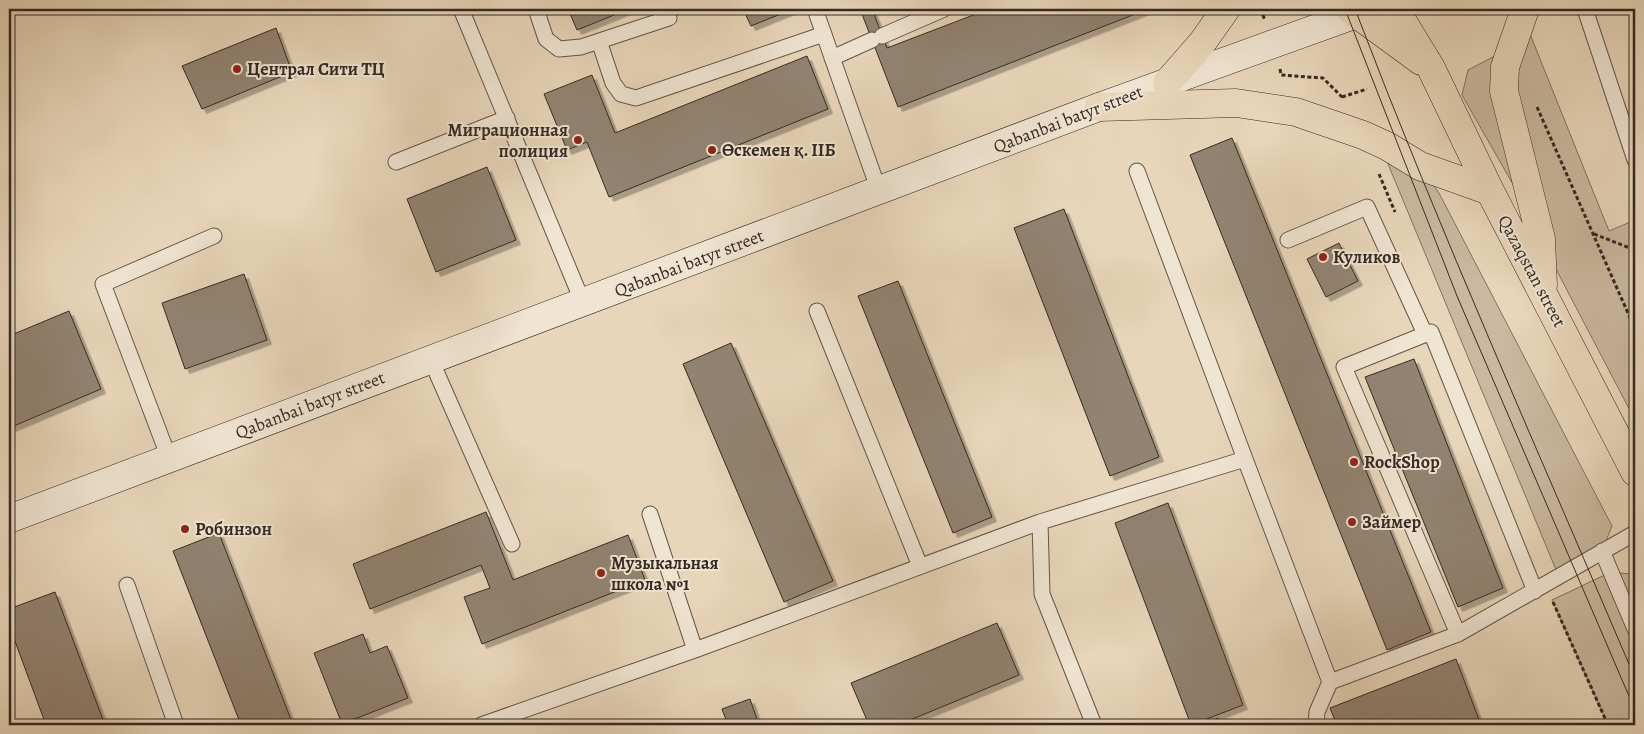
<svg xmlns="http://www.w3.org/2000/svg" width="1644" height="734" viewBox="0 0 1644 734" font-family="Alegreya,serif">
  <style>
    .green { fill: #cab9a0; stroke: #807262 }
    .building { fill: #928372; stroke: #352a23; filter: url(#shadow) }
    .lines { fill: none; stroke-linecap: round; stroke-linejoin: round }
    .lane-casing { stroke: #625549; stroke-width: 17 }
    .secondary-casing { stroke: #352a23; stroke-width: 29 }
    .primary-casing { stroke: #352a23; stroke-width: 29 }
    .path { stroke: #352a23; stroke-width: 3; stroke-dasharray: 4 2.5; stroke-linecap: butt }
    .lane { stroke: #f0e4d2; stroke-width: 15 }
    .secondary { stroke: #f0e4d2; stroke-width: 28 }
    .primary { stroke: #e8d6ba; stroke-width: 28 }
    .tram { stroke: #352a23; stroke-width: 1 }
    .poi-dot { fill: #8f2418; stroke: #f0e4d2; stroke-width: 2 }
    .labels { text-anchor: middle; dominant-baseline: central; stroke-width: 4; stroke-linejoin: round; paint-order: stroke }
    .poi-label { font-size: 18px; font-weight: bold; fill: #352a23; stroke: #f0e4d2; text-anchor: start }
    .street-label { font-size: 18px; fill: #352a23; stroke: #f0e4d2 }
  </style>
  <defs>
    <filter id="shadow"><feDropShadow dx="4.5" dy="4.5" stdDeviation="0" flood-color="#0004"/></filter>
  </defs>
  <rect width="100%" height="100%" fill="#e8d6ba"/>
  <filter id="stains"><feTurbulence type="fractalNoise" baseFrequency=".004" numOctaves="4"/><feColorMatrix values="0 0 0 0 .2 0 0 0 0 .09 0 0 0 0 .02 0 0 0 .5 -.17"/></filter>
  <radialGradient id="worn" r=".72"><stop offset=".6" stop-color="#630" stop-opacity="0"/><stop offset="1" stop-color="#630" stop-opacity=".3"/></radialGradient>
  <path class="green" d="M1530 34 1609 231 1635 220V420L1558 273 1543 237 1462 95 1468 70 1512 47Z
    M1381 147 1420 166 1439 193 1612 526 1602 551 1559 577Z
    M1611 572 1630 574 1635 578V725H1608L1552 600Z"/>
  <path class="building" d="M568 9H629L577 30Z
    M743 9H793L751 26Z
    M860 9H872L887 48 989 9H1148L898 107Z
    M276 28 292 72 202 109 182 66Z
    M807 56 828 109 609 197 587 142 567 150 544 94 592 75 615 133Z
    M1232 138 1431 632 1387 650 1190 155Z
    M487 167 516 240 436 272 407 199Z
    M1064 209 1159 457 1110 476 1014 228Z
    M1339 243 1358 281 1326 297 1307 259Z
    M244 274 267 340 185 369 162 303Z
    M898 281 992 517 953 533 858 296Z
    M69 311 101 389 9 428V336Z
    M731 343 833 581 784 602 683 364Z
    M1414 359 1503 588 1458 607 1365 377Z
    M1168 503 1243 705 1191 725 1115 523Z
    M486 512 513 580 628 535 645 580 482 644 464 597 490 588 481 565 370 609 353 564Z
    M219 533 293 725H241L173 551Z
    M55 592 105 725H46L9 625V609Z
    M997 623 1019 675 898 725H869L851 683Z
    M363 634 370 653 387 646 408 698 342 724 314 653Z
    M1456 659 1481 725H1337L1330 708Z
    M750 699 759 725H728L722 709Z
    M1218 718 1221 725H1201Z"/>
  <g class="lines">
    <defs>
      <path id="lane" d="M461 9 583 303
        M536 9 546 39 559 49 581 47 669 18
        M815 9 879 191
        M1585 9 1635 160
        M882 36 944 9
        M599 41 613 83 621 94 636 98 824 34
        M832 58 872 40
        M396 162 507 118
        M1137 171 1245 459
        M1288 240 1367 207 1425 334
        M817 311 920 566
        M431 360 512 544
        M169 458 103 284 214 236
        M1040 522 1042 594 1094 725
        M1602 551 1635 629
        M127 585 176 725
        M1458 634 1344 367 1431 332 1535 591
        M695 650 1040 522 1245 459 1330 682 1458 634 1635 533
        M481 725 695 650 650 514
        M1316 725 1317 712 1330 682"/>
      <path id="secondary" d="M9 519 1099 107 1370 9"/>
      <path id="primary" d="M1350 9 1421 61
        M1395 9 1431 68 1490 191 1635 472
        M1525 9 1505 67 1504 91 1541 239 1543 285
        M1167 83 1202 43 1226 9
        M1099 107 1236 103 1296 112 1363 135 1387 146 1420 166 1490 191"/>
    </defs>
    <use href="#lane" class="lane-casing"/>
    <use href="#secondary" class="secondary-casing"/>
    <use href="#primary" class="primary-casing"/>
    <path class="path" d="M1260 9 1265 20
      M1280 69 1281 75 1323 78 1344 99
      M1342 97 1367 89
      M1537 107 1635 329
      M1379 174 1395 212
      M1594 234 1635 250
      M1553 602 1608 725"/>
    <use href="#lane" class="lane"/>
    <use href="#secondary" class="secondary"/>
    <use href="#primary" class="primary"/>
    <path class="tram" d="M1345 9 1457 296 1635 710
      M1355 9C1441 235 1540 455 1635 678"/>
  </g>
  <g class="poi-dot">
    <circle cx="237" cy="69" r="5"/>
    <circle cx="578" cy="140" r="5"/>
    <circle cx="712" cy="150" r="5"/>
    <circle cx="1323" cy="257" r="5"/>
    <circle cx="1354" cy="462" r="5"/>
    <circle cx="1352" cy="522" r="5"/>
    <circle cx="185" cy="529" r="5"/>
    <circle cx="601" cy="573" r="5"/>
  </g>
  <g class="labels">
    <g class="poi-label">
      <text x="247" y="69">Централ Сити ТЦ</text>
      <text x="568" y="130" text-anchor="end">Миграционная<tspan x="568" dy="21">полиция</tspan></text>
      <text x="722" y="150">Өскемен қ. ІІБ</text>
      <text x="1333" y="257">Куликов</text>
      <text x="1364" y="462">RockShop</text>
      <text x="1362" y="522">Займер</text>
      <text x="195" y="529">Робинзон</text>
      <text x="611" y="563">Музыкальная<tspan x="611" dy="21">школа №1</tspan></text>
    </g>
    <g class="street-label">
      <text transform="translate(1068 119) rotate(-21)">Qabanbai batyr street</text>
      <text transform="translate(689 263) rotate(-21)">Qabanbai batyr street</text>
      <text transform="translate(1532 271) rotate(62)">Qazaqstan street</text>
      <text transform="translate(310 405) rotate(-21)">Qabanbai batyr street</text>
    </g>
  </g>
  <rect width="1644" height="734" fill="none" stroke="#e8d6ba" stroke-width="30"/>
  <rect x="10" y="10" width="1624" height="714" fill="none" stroke="#352a23" stroke-width="2.5"/>
  <rect x="15" y="15" width="1614" height="704" fill="none" stroke="#352a23"/>
  <rect width="100%" height="100%" filter="url(#stains)"/>
  <rect width="100%" height="100%" fill="url(#worn)"/>
</svg>
